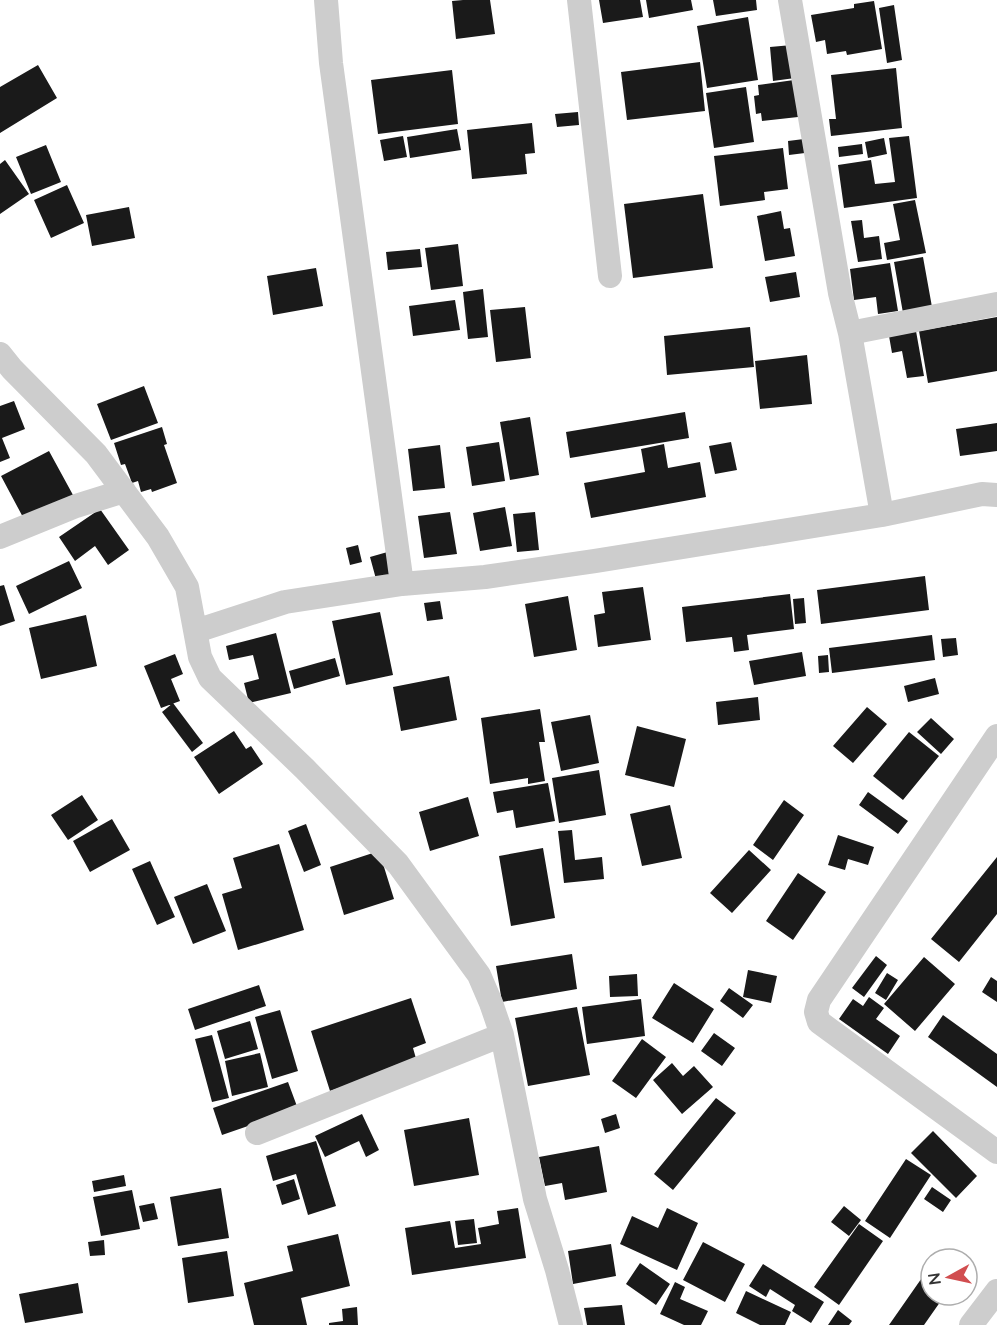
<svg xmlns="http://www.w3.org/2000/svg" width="997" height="1325" viewBox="0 0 997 1325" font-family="Lato,sans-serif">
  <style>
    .building { fill: #1a1a1a }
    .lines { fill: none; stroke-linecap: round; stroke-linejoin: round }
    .street { stroke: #cdcdcd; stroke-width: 24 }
  </style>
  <rect width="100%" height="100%" fill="#fff"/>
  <path class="building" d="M463 0H490L495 34 456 39 452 1Z
    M599 0H640L643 17 603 23Z
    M646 0H691L693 10 649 18Z
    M713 0H756L757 10 716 16Z
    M874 1 882 49 847 55 846 51 827 54 825 40 816 42 811 15 854 8V4Z
    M894 5 902 60 887 63 879 8Z
    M748 17 758 80 707 88 697 26Z
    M792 45 795 78 773 81 770 47Z
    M700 62 705 111 627 120 621 72Z
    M38 65 57 98 0 133V87Z
    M896 68 902 128 831 136 829 119H836L831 75Z
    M452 70 458 124 378 134 371 80Z
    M794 80 798 117 762 121 761 113 756 114 754 96 759 95 758 85Z
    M746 87 754 142 714 148 706 93Z
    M578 112 579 125 557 127 555 114Z
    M532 123 535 153 525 154 527 174 472 179 467 130Z
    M457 129 461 150 410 158 407 137Z
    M403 136 407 157 384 161 380 140Z
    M909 136 917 198 844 208 838 165 871 160 875 184 895 182 889 138Z
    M884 138 887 154 868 158 865 142Z
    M804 139 805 153 789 155 788 141Z
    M862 144 863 154 839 157 838 147Z
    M46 145 61 182 31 194 16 157Z
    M783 148 788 189 764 192 765 200 720 206 714 156Z
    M5 160 29 194 0 214V164Z
    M67 185 84 223 51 238 34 200Z
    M703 194 713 268 633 278 624 204Z
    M915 200 926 253 887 260 884 243 900 240 893 204Z
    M129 207 135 238 92 246 86 215Z
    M781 211 784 229 790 228 795 256 765 261 757 216Z
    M862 220 864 238 879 236 882 259 858 262 851 221Z
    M458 244 463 286 431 290 425 248Z
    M420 249 422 267 388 270 386 252Z
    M923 257 932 307 903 313 894 262Z
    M890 263 898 311 878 314 876 297 854 300 850 269Z
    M316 268 323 306 273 315 267 276Z
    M796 272 800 297 770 302 765 277Z
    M483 289 488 337 468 339 463 292Z
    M455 300 460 330 413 336 409 306Z
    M525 307 531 358 496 362 490 310Z
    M997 317V371L928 383 919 331Z
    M750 327 754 367 667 375 664 336Z
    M916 331 924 376 907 378 902 351 892 353 889 336Z
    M807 355 812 404 760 409 755 361Z
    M144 386 158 423 111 440 97 404Z
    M14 401 25 429 2 438 10 458 0 462V406Z
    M685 412 689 438 570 458 566 432Z
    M530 417 539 475 510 480 500 422Z
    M997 423V451L960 456 956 429Z
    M162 427 167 444 164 445 177 483 152 492 151 489 141 492 138 481 132 483 125 464 121 465 114 443Z
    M499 442 505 481 472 486 466 447Z
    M731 442 737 470 715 474 709 446Z
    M664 444 668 468 700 462 706 497 591 518 584 483 645 472 641 449Z
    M440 445 445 488 413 491 408 449Z
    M49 451 73 495 25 521 1 476Z
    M505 507 512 546 480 551 473 513Z
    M100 509 129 550 108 565 95 546 75 561 59 537Z
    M450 512 457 554 424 558 418 516Z
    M535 512 539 550 517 552 513 514Z
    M358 545 362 562 350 565 346 548Z
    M391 551 397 573 376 579 370 557Z
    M69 561 82 588 29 614 16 586Z
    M925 576 929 610 821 624 817 590Z
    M4 585 15 621 0 626V586Z
    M643 587 651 640 598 647 594 615 605 613 602 592Z
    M790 594 794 629 747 635 749 650 734 652 732 637 686 642 682 607Z
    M568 596 577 650 534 657 525 604Z
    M804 598 806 623 795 624 793 599Z
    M440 601 443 619 427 621 424 603Z
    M380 612 393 675 346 685 332 621Z
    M86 615 97 666 41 679 29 628Z
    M276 633 291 693 249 703 244 683 259 679 253 655 229 660 226 646Z
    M932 635 935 660 832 673 829 648Z
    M956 638 958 655 943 657 941 639Z
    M802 652 806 676 754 685 749 661Z
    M175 654 183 674 171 679 180 701 161 708 144 666Z
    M828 655 829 672 819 673 818 656Z
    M335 658 340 676 294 689 289 671Z
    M449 676 457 720 401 731 393 687Z
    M935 678 939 694 908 702 904 686Z
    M758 697 760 720 718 725 716 702Z
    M173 703 203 743 192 752 162 712Z
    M867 707 887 724 853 763 833 746Z
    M540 709 545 742H539L545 781 528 784V778L490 784 481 718Z
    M590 715 599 763 561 771 551 722Z
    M931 718 954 739 941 754 917 732Z
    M637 726 686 739 674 787 625 775Z
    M234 731 246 749 251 746 263 764 219 794 194 757Z
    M909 732 939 756 903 800 873 776Z
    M599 770 606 815 559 823 552 778Z
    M548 783 555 821 516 828 513 810 497 813 493 792Z
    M868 792 908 821 898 834 859 805Z
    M82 795 98 820 68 840 51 815Z
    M468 797 479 836 430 851 419 812Z
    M784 800 804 815 773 860 753 845Z
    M670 805 682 858 642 866 630 814Z
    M112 819 130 850 90 872 73 841Z
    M306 824 321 865 304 872 288 831Z
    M572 830 575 860 602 857 604 879 564 883 558 831Z
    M838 835 874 847 868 865 848 859 845 870 828 865Z
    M279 844 304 930 238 950 222 894 242 888 233 858Z
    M543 848 555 918 511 926 499 856Z
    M749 850 771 870 732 913 710 893Z
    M379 851 394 899 344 915 330 867Z
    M997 857V914L959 962 931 939Z
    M150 861 175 917 157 925 132 869Z
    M798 873 826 892 793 940 766 921Z
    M207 884 226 931 193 944 174 897Z
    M572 954 577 989 502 1002 496 966Z
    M876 956 887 965 864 997 852 988Z
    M924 957 955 984 915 1031 884 1004Z
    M748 970 777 976 771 1003 743 997Z
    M887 973 898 980 886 1000 875 993Z
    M637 974 638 996 610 997 609 976Z
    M991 977 997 981V1002L982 992Z
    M674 983 714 1009 693 1043 652 1018Z
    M259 985 266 1006 195 1030 188 1009Z
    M729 988 753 1005 743 1018 720 1001Z
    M869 997 884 1008 876 1019 900 1036 888 1054 839 1019 853 999 863 1006Z
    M411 998 426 1043 413 1048 417 1062 330 1091 311 1031Z
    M641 999 645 1036 587 1044 582 1007Z
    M577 1007 590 1075 528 1086 515 1018Z
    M280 1010 298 1071 272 1079 255 1017Z
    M943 1015 997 1054V1087L928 1037Z
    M250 1021 258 1049 225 1059 217 1031Z
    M714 1033 735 1048 722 1066 701 1051Z
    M212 1035 229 1098 212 1102 195 1039Z
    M642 1039 666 1057 636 1098 612 1081Z
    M260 1053 268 1087 232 1096 225 1061Z
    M672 1063 683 1076 694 1066 713 1087 682 1114 653 1080Z
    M288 1082 298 1109 222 1135 213 1108Z
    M716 1098 736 1113 673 1190 654 1174Z
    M362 1114 379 1150 366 1157 359 1141 325 1157 315 1136Z
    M616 1114 620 1128 605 1133 601 1119Z
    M469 1118 479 1175 414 1186 404 1130Z
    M933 1131 977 1176 956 1198 911 1153Z
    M316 1141 336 1206 308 1215 296 1174 273 1181 266 1156Z
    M599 1146 607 1192 565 1200 562 1183 545 1186 539 1157Z
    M906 1159 931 1175 890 1238 865 1221Z
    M124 1175 126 1186 94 1192 92 1181Z
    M294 1179 300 1199 282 1205 276 1185Z
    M932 1187 951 1200 943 1212 924 1199Z
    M221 1188 229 1238 178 1246 170 1197Z
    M132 1190 140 1229 101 1236 93 1197Z
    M154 1203 158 1219 143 1222 139 1206Z
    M844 1206 861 1220 849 1236 831 1222Z
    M518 1208 526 1258 412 1275 405 1228 450 1221 455 1248 481 1244 478 1228 499 1224 497 1211Z
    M667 1208 698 1223 677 1270 620 1244 632 1216 658 1228Z
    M474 1219 477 1243 458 1245 455 1221Z
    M859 1224 883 1241 839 1305 814 1287Z
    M338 1234 350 1286 301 1298 307 1325H254L244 1283 293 1271 287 1246Z
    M104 1240 105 1255 90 1256 88 1242Z
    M703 1242 745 1264 725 1302 683 1280Z
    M611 1244 616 1276 573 1284 568 1251Z
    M227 1251 234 1296 188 1303 182 1258Z
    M640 1263 670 1284 656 1305 626 1284Z
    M763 1264 824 1302 811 1323 792 1311 795 1305 770 1289 766 1297 749 1286Z
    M926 1272 931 1275V1295H945L924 1325H889Z
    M675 1282 685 1287 680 1299 708 1311 701 1325H684L660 1314Z
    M78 1283 83 1313 25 1323 19 1294Z
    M746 1291 791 1312 785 1325H760L736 1313Z
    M622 1305 625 1325H587L584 1308Z
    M357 1307 358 1325H329V1323L343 1321 342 1309Z
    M838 1310 852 1321 849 1325H828Z"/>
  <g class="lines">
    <path class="street" d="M326 0 331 63 402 584
      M579 0 610 276
      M790 0 840 293 850 333 882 515
      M850 333 997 304
      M0 354 12 369 96 454 158 537 187 587 200 657 210 678 305 769 398 864 479 975 491 1003 502 1035 535 1199 557 1270 571 1325
      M0 537 76 506 124 491
      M196 631 285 602 402 584 485 577 595 561 882 515 982 494 997 495
      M997 736 819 1000 816 1012 819 1022 997 1152
      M257 1133 502 1035
      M971 1325 997 1291"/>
  </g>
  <g transform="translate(949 1277) rotate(262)"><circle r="28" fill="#ffffff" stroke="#adadad" stroke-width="1.5"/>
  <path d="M0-4.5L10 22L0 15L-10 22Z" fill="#d14d4f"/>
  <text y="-9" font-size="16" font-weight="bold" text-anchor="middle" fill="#333333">N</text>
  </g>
</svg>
